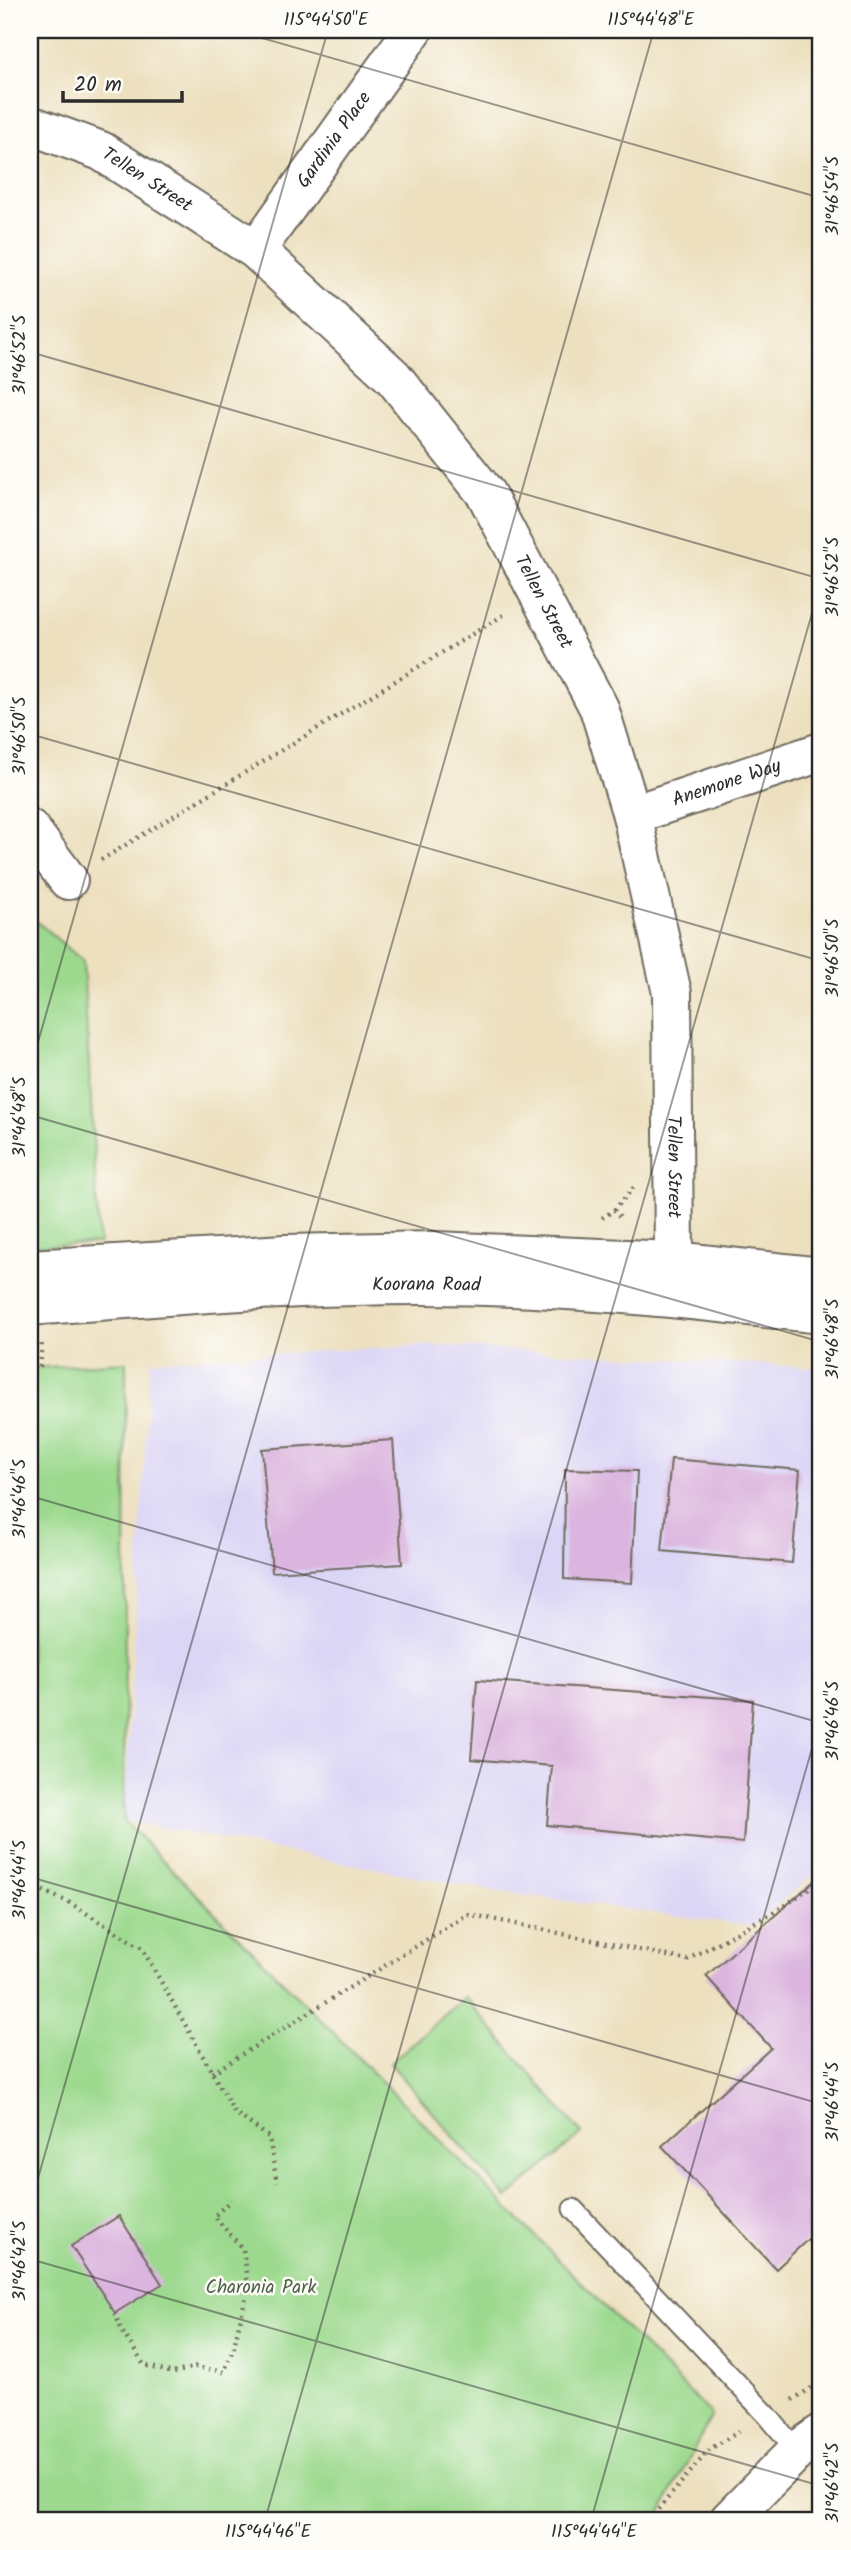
<svg xmlns="http://www.w3.org/2000/svg" width="851" height="2550" viewBox="0 0 851 2550" font-family="Kalam,sans-serif">
  <style>
    .built { fill: #dcd6f6 }
    .green { fill: #9cd98e; stroke: #64825c; stroke-width: 2 }
    .building { fill: #dbb5df }
    .lines { fill: none; stroke-linecap: round; stroke-linejoin: round }
    .lane-casing { stroke: #6f6a5f; stroke-width: 23 }
    .street-casing { stroke: #6f6a5f; stroke-width: 42 }
    .secondary-casing { stroke: #6f6a5f; stroke-width: 42 }
    .path { stroke: #6f6a5f; stroke-width: 4.5; stroke-dasharray: 2 5; stroke-linecap: butt }
    .lane { stroke: #fff; stroke-width: 19 }
    .street { stroke: #fff; stroke-width: 38 }
    .secondary { stroke: #fff; stroke-width: 38 }
    .ticks { fill: none; stroke: #2b2b2b; stroke-width: 2; stroke-opacity: 0.45 }
    .labels { text-anchor: middle; dominant-baseline: central; stroke-width: 5; stroke-linejoin: round; paint-order: stroke }
    .street-label { font-size: 19px; fill: #2b2b2b; stroke: #fdfcf7 }
    .park-label { font-size: 19px; fill: #4d5f49; stroke: #fdfcf7 }
    .neatline { fill: none; stroke: #2b2b2b; stroke-width: 2.5 }
    .ticks-label { font-size: 18px; text-anchor: middle; fill: #2b2b2b }
  </style>
  <rect width="100%" height="100%" fill="#fdfcf7"/>
  <filter id="ink" filterUnits="userSpaceOnUse"><feTurbulence type="fractalNoise" baseFrequency=".0143" numOctaves="2"/><feDisplacementMap in="SourceGraphic" scale="14" xChannelSelector="R" yChannelSelector="G"/><feConvolveMatrix kernelMatrix="1 2 1 2 8 2 1 2 1" color-interpolation-filters="sRGB"/></filter>
  <filter id="wash" filterUnits="userSpaceOnUse"><feTurbulence type="fractalNoise" baseFrequency=".00686" numOctaves="4" result="noise"/><feDisplacementMap in="SourceGraphic" scale="28" xChannelSelector="R" yChannelSelector="G"/><feGaussianBlur stdDeviation="1.57" result="paint"/><feColorMatrix in="noise" values="0 0 0 0 0 0 0 0 0 0 0 0 0 0 0 0 0 1.4 0 .05"/><feComposite in="paint" operator="in"/></filter>
  <g filter="url(#wash)">
    <rect width="100%" height="100%" fill="#ede0bf"/>
    <path class="built" d="M426 1345 821 1368V1868L752 1926 500 1892 124 1821 150 1361Z"/>
    <path class="green" d="M30 916 83 961 99 1244 30 1246Z
      M126 1362 124 1821 712 2415 657 2520H30V1368Z
      M465 1997 582 2134 507 2198 390 2063Z"/>
    <g id="blocks">
      <path class="building" d="M393 1440 402 1564 272 1572 262 1449Z
        M671 1459 800 1470 792 1563 662 1551Z
        M565 1469 637 1471 632 1583 564 1579Z
        M477 1680 753 1700 743 1843 547 1825 552 1766 471 1759Z
        M821 1875V2227L776 2269 662 2146 771 2048 706 1976Z
        M119 2216 162 2284 115 2313 71 2246Z"/>
    </g>
  </g>
  <g filter="url(#ink)">
    <use href="#blocks" fill-opacity="0" stroke="#6f6a5f" stroke-width="2"/>
    <g class="lines">
      <defs>
        <path id="lane" d="M573 2209 767 2415 797 2451"/>
        <g id="street">
          <path id="s1" d="M30 125 101 151 256 250 393 377 486 494 599 708 632 815 672 993 674 1261 671 1295"/>
          <path id="s2" d="M256 250 413 30"/>
          <path id="s3" d="M632 815 821 752"/>
          <path d="M30 829 68 880"/>
        </g>
        <g id="secondary">
          <path d="M30 1269 285 1254 435 1251 674 1261 821 1277"/>
          <path id="s4" d="M30 1306C160 1297 290 1285 421 1285 555 1285 688 1299 821 1314"/>
          <path d="M729 2520 797 2451 821 2434"/>
        </g>
      </defs>
      <use href="#lane" class="lane-casing"/>
      <use href="#street" class="street-casing"/>
      <use href="#secondary" class="secondary-casing"/>
      <path class="path" d="M101 860 507 613
        M614 1210 634 1187
        M602 1218 614 1210 621 1218
        M40 1367 42 1342
        M30 1885 70 1903 142 1948 235 2113 269 2137 277 2183
        M212 2073 468 1914 687 1960 786 1905 821 1879
        M115 2313 122 2331 144 2365 173 2373 196 2367 224 2372 234 2346 248 2288 243 2249 214 2216 231 2200
        M792 2400 821 2382
        M649 2520 710 2449 740 2431"/>
      <use href="#lane" class="lane"/>
      <use href="#street" class="street"/>
      <use href="#secondary" class="secondary"/>
    </g>
  </g>
  <path class="ticks" d="M234 30 821 198M30 352 821 579M30 734 821 961M30 1070 328 30M30 1115 821 1342M30 1496 821 1723M30 1877 821 2104M30 2206 654 30M30 2259 821 2486M265 2520 821 582M591 2520 821 1717"/>
  <g class="labels">
    <g class="street-label">
      <text stroke="none"><textPath href="#s2" startOffset="135">Gardinia Place</textPath></text>
      <text stroke="none"><textPath href="#s1" startOffset="130">Tellen Street</textPath></text>
      <text stroke="none"><textPath href="#s1" startOffset="718">Tellen Street</textPath></text>
      <text stroke="none"><textPath href="#s3" startOffset="100">Anemone Way</textPath></text>
      <text stroke="none"><textPath href="#s1" startOffset="1306">Tellen Street</textPath></text>
      <text stroke="none"><textPath href="#s4" startOffset="397">Koorana Road</textPath></text>
    </g>
    <g class="park-label">
      <text x="261" y="2288">Charonia Park</text>
    </g>
  </g>
  <rect width="851" height="2550" fill="none" stroke="#fdfcf7" stroke-width="77"/>
  <path d="M63 91v10h119v-10" fill="none" stroke="#2b2b2b" stroke-width="3.5"/>
  <text x="74" y="91" font-size="21" fill="#2b2b2b" stroke="#fdfcf7" stroke-width="5" paint-order="stroke">20 m</text>
  <rect x="38" y="38" width="774" height="2474" class="neatline"/>
  <g class="ticks-label">
    <text x="326" y="25">115°44'50"E</text>
    <text x="651" y="25">115°44'48"E</text>
    <text transform="translate(832 196) rotate(-90)" y="6">31°46'54"S</text>
    <text transform="translate(19 355) rotate(-90)" y="6">31°46'52"S</text>
    <text transform="translate(832 577) rotate(-90)" y="6">31°46'52"S</text>
    <text transform="translate(19 736) rotate(-90)" y="6">31°46'50"S</text>
    <text transform="translate(832 958) rotate(-90)" y="6">31°46'50"S</text>
    <text transform="translate(19 1117) rotate(-90)" y="6">31°46'48"S</text>
    <text transform="translate(832 1339) rotate(-90)" y="6">31°46'48"S</text>
    <text transform="translate(19 1499) rotate(-90)" y="6">31°46'46"S</text>
    <text transform="translate(832 1721) rotate(-90)" y="6">31°46'46"S</text>
    <text transform="translate(19 1880) rotate(-90)" y="6">31°46'44"S</text>
    <text transform="translate(832 2102) rotate(-90)" y="6">31°46'44"S</text>
    <text transform="translate(19 2261) rotate(-90)" y="6">31°46'42"S</text>
    <text transform="translate(832 2483) rotate(-90)" y="6">31°46'42"S</text>
    <text x="268" y="2537">115°44'46"E</text>
    <text x="594" y="2537">115°44'44"E</text>
  </g>
</svg>
